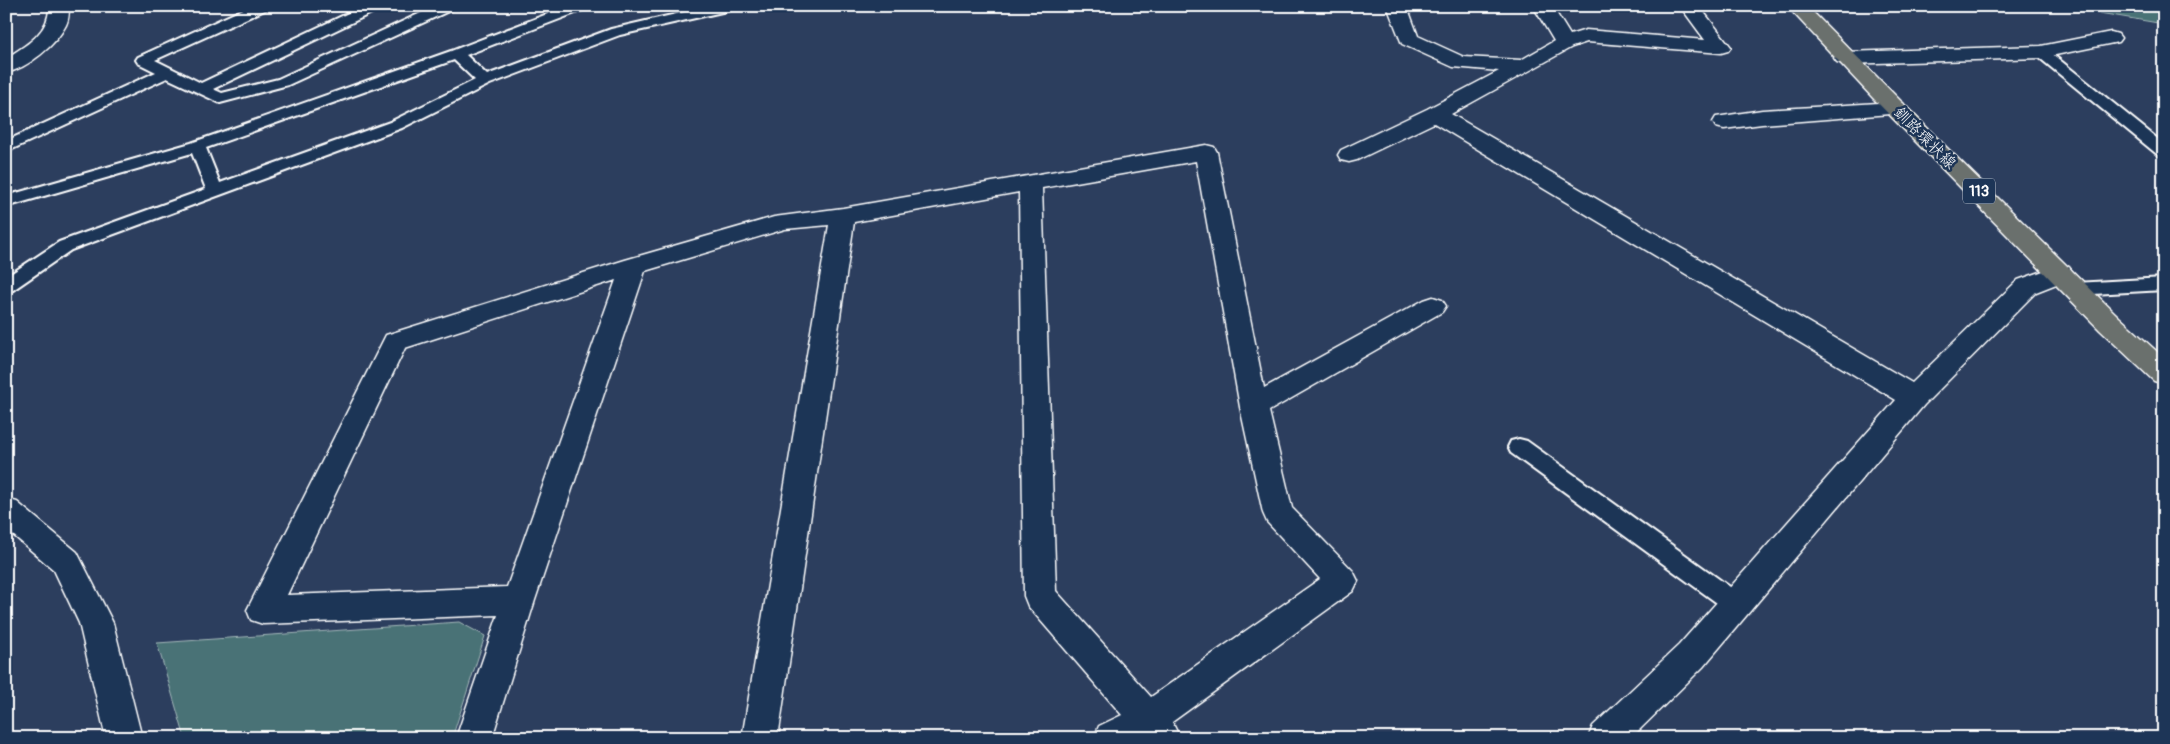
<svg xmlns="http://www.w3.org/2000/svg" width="2170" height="744" viewBox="0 0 2170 744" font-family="Pangolin,'Klee One',sans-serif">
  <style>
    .green { fill: #4a7276; stroke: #a4b8ba }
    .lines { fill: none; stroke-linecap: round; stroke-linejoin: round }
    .lane-casing { stroke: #fff; stroke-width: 4 }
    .street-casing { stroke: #fff; stroke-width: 3 }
    .primary-casing { stroke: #fff; stroke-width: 3 }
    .lane { fill: #1d3557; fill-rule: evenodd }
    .street { fill: #1d3557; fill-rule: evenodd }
    .primary { fill: #6a706d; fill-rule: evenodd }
    .labels { text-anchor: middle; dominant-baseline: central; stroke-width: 5; stroke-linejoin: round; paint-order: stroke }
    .shield { fill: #1d3557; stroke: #bbc2cd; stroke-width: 1 }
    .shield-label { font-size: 15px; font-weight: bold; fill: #fff }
    .street-label { font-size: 16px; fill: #fff; stroke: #1d3557 }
  </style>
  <rect width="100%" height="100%" fill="#2c3e5e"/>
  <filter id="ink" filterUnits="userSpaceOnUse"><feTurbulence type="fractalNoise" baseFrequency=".02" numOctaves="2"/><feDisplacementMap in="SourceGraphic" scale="10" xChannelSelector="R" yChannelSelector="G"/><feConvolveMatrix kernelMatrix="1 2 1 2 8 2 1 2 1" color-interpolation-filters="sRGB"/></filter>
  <g filter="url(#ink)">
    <path class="green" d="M2058 6H2164V24Z
      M459 622 485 636 452 738H185L157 643Z"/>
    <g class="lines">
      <defs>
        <path id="lane" d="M250 6H269L267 9 155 60 201 83 363 6H382L380 9 213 89 222 93 278 79 436 6H455L453 9 288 85 220 103 167 78 6 152V141L156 72 138 63 136 60 138 57Z
          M568 6H588L586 9 466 55 487 75 611 29 711 6H738L731 10 620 35 490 84 402 128 71 250 13 290 6 292V277L59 242 206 189 192 153 6 207V196L191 143 451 51ZM454 60 475 80 390 122 220 183 206 148Z
          M2041 48 2046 49 2164 144V157L2158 155 2036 55 2034 52 2036 49Z
          M2164 278V290L2075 295 2068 293 2066 289 2068 285 2075 283Z
          M1519 439 1527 441 1744 597 1748 604 1744 611 1736 614 1728 611 1511 453 1508 447 1511 441Z"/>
        <path id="street" d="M49 6H69C69 13 69 19 66 25 56 45 28 68 6 73V58C26 46 50 32 49 6Z
          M1387 6H1407L1418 36 1464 57 1521 60 1554 41 1533 6H1552L1570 35 1586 30 1705 40 1680 6H1699L1731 47 1728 51 1721 53 1587 42 1572 47 1451 114 1912 383 2018 280 2060 265 2069 267 2073 273 2069 279 2036 292 1924 405 1703 667 1631 738H1588L1593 726 1679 645 1896 400 1434 123 1357 160 1349 162 1341 160 1338 155 1341 150 1427 109 1499 71 1453 67 1402 44Z
          M2111 32 2118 34 2121 38 2118 42 2041 58 1844 64 1837 62 1834 58 1837 54 1844 52 2041 46Z
          M1895 102 1903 103 1906 108 1903 113 1762 124 1724 129 1716 127 1713 122 1716 117 1762 110Z
          M1206 145 1214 147 1217 152 1264 388 1424 300 1433 297 1442 300 1446 306 1442 312 1269 411 1292 508 1353 571 1358 581 1353 591 1172 722 1180 738H1094L1099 726 1122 715 1028 606 1024 596 1019 192 854 222 778 738H742L829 225 785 229 645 271 535 600 492 738H456L498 615 263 624 251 620 247 610 386 335 625 260 774 217 843 208ZM1196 161 1240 407 1263 513 1267 522 1320 579 1151 697 1056 591 1042 188ZM616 280 507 587 287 595 405 348Z
          M6 499 17 502 77 552 113 623 142 738H106L79 623 54 570 6 529Z"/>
        <path id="primary" d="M1787 6H1807L1945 146 2119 317 2164 358V384L2154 381 2100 330 1873 98Z"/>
      </defs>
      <use href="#lane" class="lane-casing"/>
      <use href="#street" class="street-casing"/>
      <use href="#primary" class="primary-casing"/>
      <use href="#lane" class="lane"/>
      <use href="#street" class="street"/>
      <use href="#primary" class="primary"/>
    </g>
  </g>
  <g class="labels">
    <rect class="shield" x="1963" y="178.5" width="32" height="25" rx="4"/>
    <g class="shield-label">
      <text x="1979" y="191">113</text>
    </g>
    <g class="street-label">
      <text transform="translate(1925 138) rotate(45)">釧路環状線</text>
    </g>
  </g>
  <rect width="2170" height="744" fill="none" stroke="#1d3557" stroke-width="25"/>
  <rect x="12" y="12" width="2145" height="719" fill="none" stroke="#fff" stroke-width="2" filter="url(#ink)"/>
</svg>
